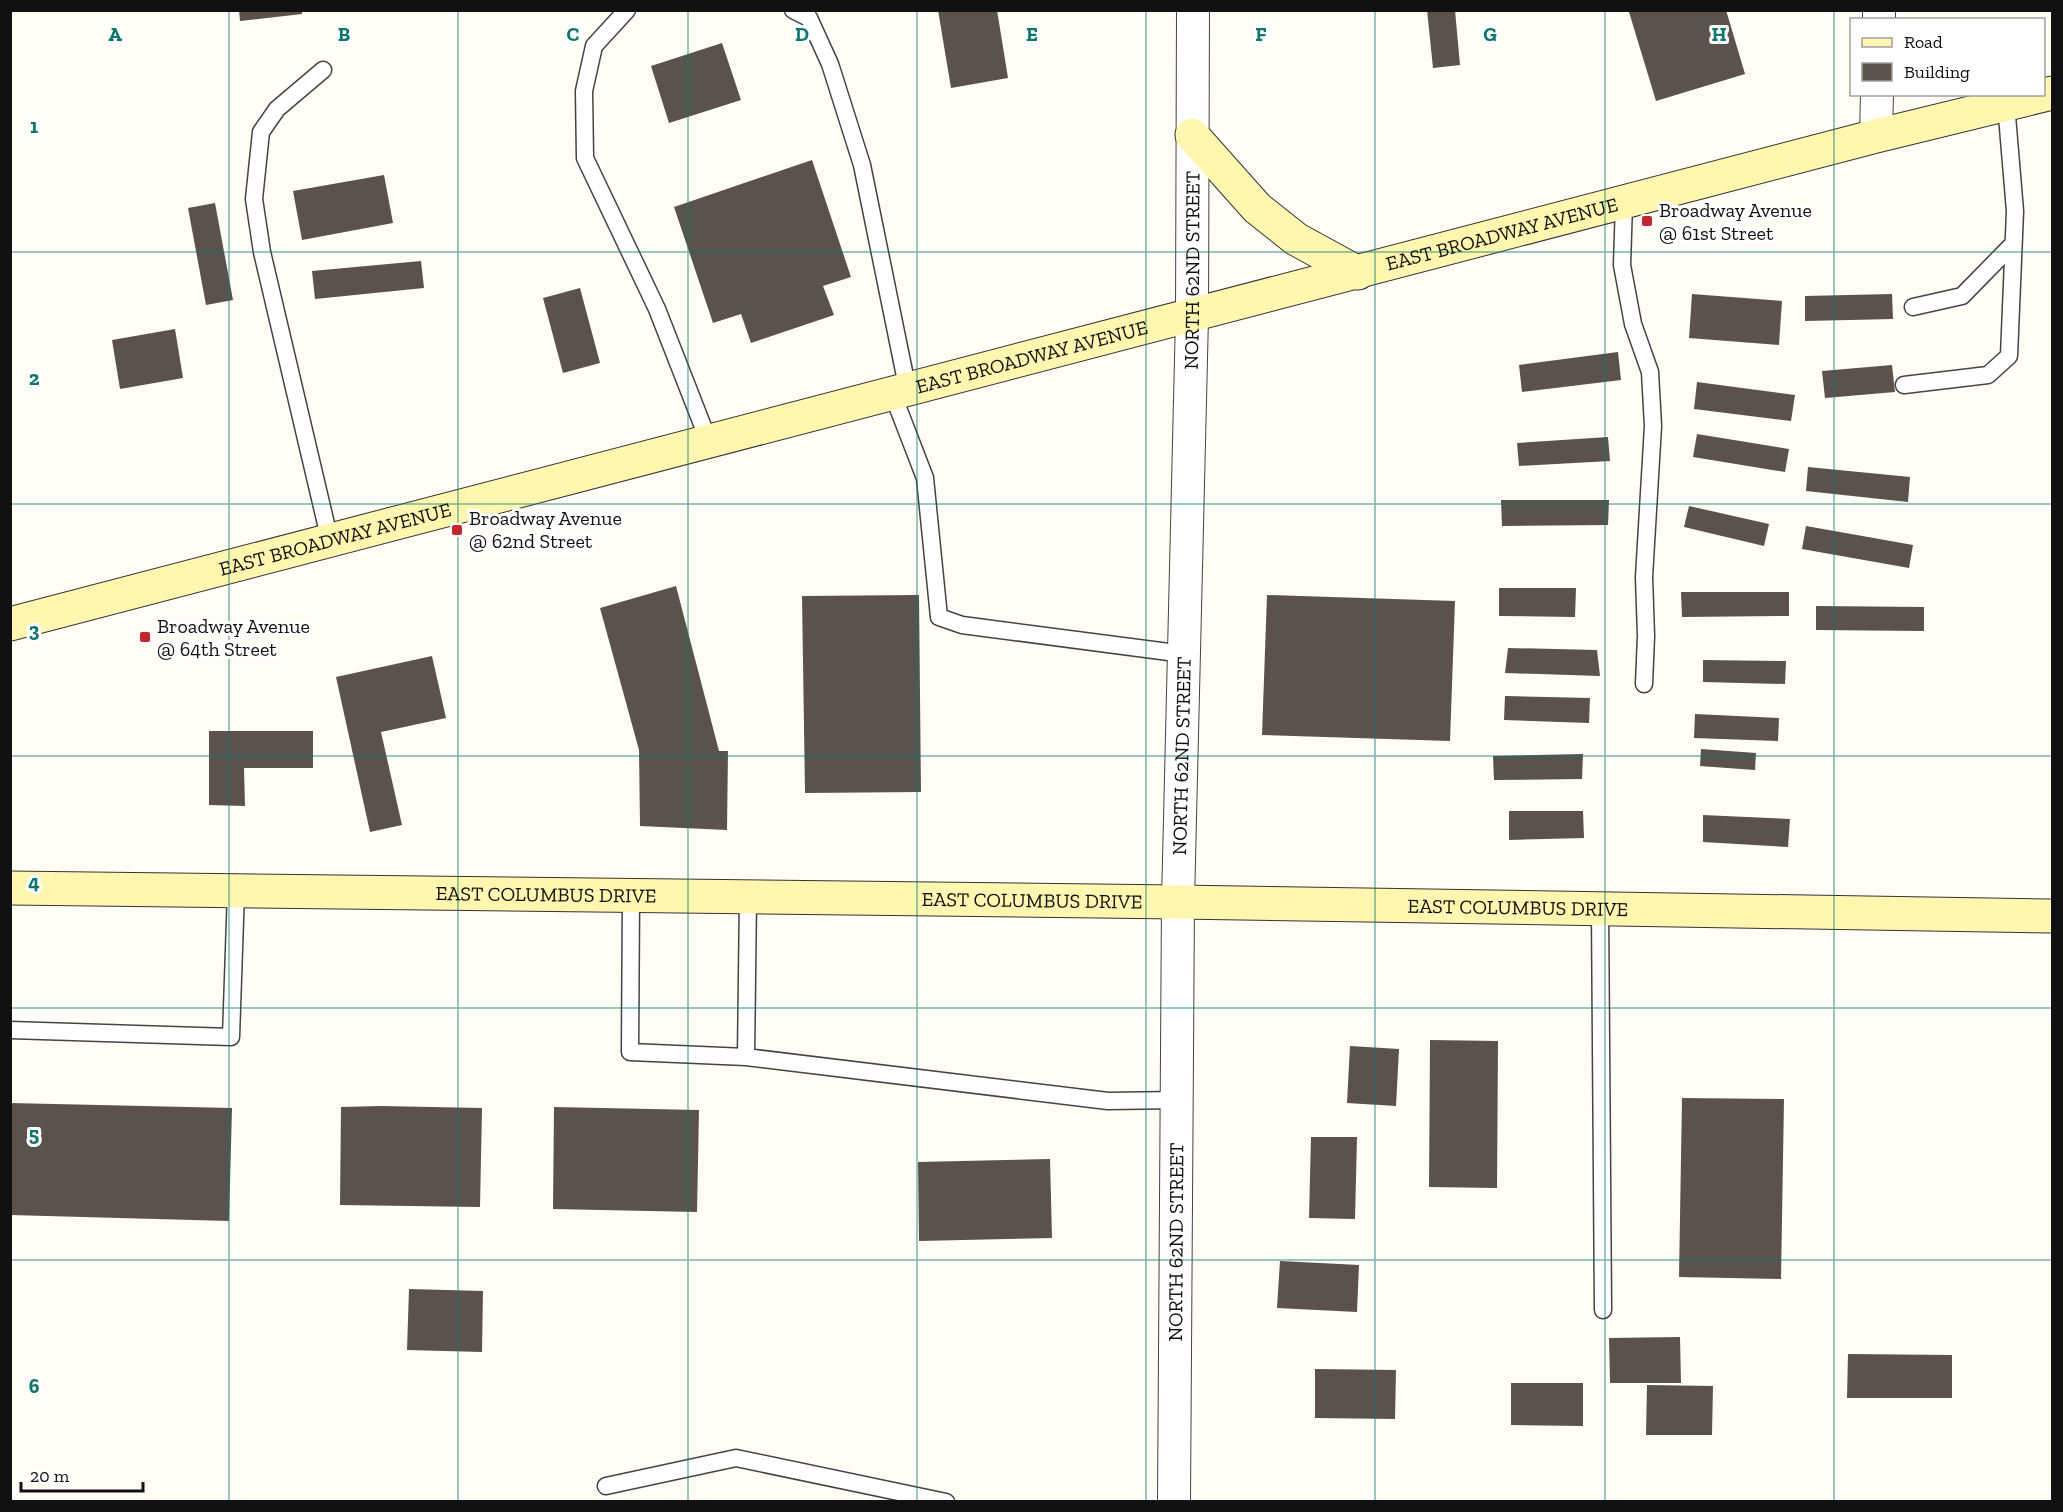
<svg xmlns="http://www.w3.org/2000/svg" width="2063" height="1512" viewBox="0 0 2063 1512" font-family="'Zilla Slab',serif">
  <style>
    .building { fill: #5a524d }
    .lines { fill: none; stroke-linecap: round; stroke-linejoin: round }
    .lane-casing { stroke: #444; stroke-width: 19 }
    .street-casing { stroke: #444; stroke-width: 34 }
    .secondary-casing { stroke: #333; stroke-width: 35 }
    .lane { stroke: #fff; stroke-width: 16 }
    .street { stroke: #fff; stroke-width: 32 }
    .secondary { stroke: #fff6b0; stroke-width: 33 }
    .grid { fill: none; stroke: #0f766e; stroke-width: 1.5; stroke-opacity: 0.55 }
    .poi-dot { fill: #c4262e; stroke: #fff; stroke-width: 2 }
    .labels { text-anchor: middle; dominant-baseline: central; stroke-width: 6; stroke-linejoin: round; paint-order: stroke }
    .poi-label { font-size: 20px; fill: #111; stroke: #fff; text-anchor: start }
    .street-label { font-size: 20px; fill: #111; stroke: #fff }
    .grid-label { font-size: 20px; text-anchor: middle; font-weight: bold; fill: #0f766e; stroke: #fff; stroke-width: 6; stroke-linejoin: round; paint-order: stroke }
  </style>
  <rect width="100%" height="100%" fill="#fffdf5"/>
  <path class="building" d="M239 10H302V14L240 21Z
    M938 10H997L1008 78 951 88Z
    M1427 10H1455L1460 65 1433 68Z
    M1632 10H1726L1745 74 1656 101 1629 12Z
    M722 43 741 100 669 123 651 66Z
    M812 160 851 277 823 286 834 315 751 343 741 314 713 323 674 207Z
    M384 175 393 223 302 240 293 191Z
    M215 203 233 300 206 305 188 208Z
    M421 261 424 288 315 299 312 271Z
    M580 288 600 363 563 373 543 298Z
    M1692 294 1782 301 1779 345 1689 338Z
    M1892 294 1893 319 1805 321V296Z
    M175 329 183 378 120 389 112 340Z
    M1618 352 1621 380 1522 392 1519 365Z
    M1892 365 1895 392 1825 398 1822 371Z
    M1697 382 1795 395 1791 421 1694 409Z
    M1697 434 1789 449 1785 472 1693 457Z
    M1608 437 1610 461 1519 466 1517 443Z
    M1808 467 1910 477 1908 502 1806 491Z
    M1501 500H1609L1608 525 1502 526Z
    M1689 506 1769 524 1764 546 1684 527Z
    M1806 526 1913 545 1909 568 1802 549Z
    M676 586 719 751H728L727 830 640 826 639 750 600 608Z
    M1499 588H1576L1575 617 1499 616Z
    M1681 592H1789V616L1682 617Z
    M919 595 921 792 805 793 802 596Z
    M1267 595 1455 601 1450 741 1262 735Z
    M1816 606 1924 607V631L1816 630Z
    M1508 648 1597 650 1600 676 1505 673Z
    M432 656 446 718 381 732 402 825 370 832 336 677Z
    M1703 660 1786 661 1785 684 1703 682Z
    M1505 696 1590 698 1589 723 1504 720Z
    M1695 714 1779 718 1778 741 1694 738Z
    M209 731H313V768H244L245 806 209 805Z
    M1701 749 1756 753 1755 770 1700 766Z
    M1583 754 1582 779 1494 780 1493 756Z
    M1509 811H1583L1584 838 1509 840Z
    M1703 815 1790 819 1788 847 1703 842Z
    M1430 1040 1498 1041 1497 1188 1429 1187Z
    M1350 1046 1399 1049 1396 1106 1347 1103Z
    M1682 1098 1784 1099 1781 1279 1679 1277Z
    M10 1103 232 1108 229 1221 10 1215Z
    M381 1106 482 1108 480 1207 340 1205 341 1107Z
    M554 1107 699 1110 697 1212 553 1209Z
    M1311 1137H1357L1355 1219 1309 1218Z
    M1050 1159 1052 1238 919 1241 918 1162Z
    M1280 1261 1359 1265 1357 1312 1277 1308Z
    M409 1289 483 1291 482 1352 407 1350Z
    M1680 1337 1681 1383H1610L1609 1338Z
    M1848 1354 1952 1355V1398H1847Z
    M1315 1369 1396 1370 1395 1419 1315 1418Z
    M1511 1383H1583V1426L1511 1425Z
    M1647 1385 1713 1386 1712 1435H1646Z"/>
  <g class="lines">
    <defs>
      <path id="lane" d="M627 10 594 46 584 91 585 158 657 309 709 442
        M793 10 809 18 830 64 862 165 908 391
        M323 70 277 109 261 132 254 199 262 252 330 541
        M1624 203 1622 265 1633 324 1650 372 1653 426 1644 577 1646 636 1644 684
        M1913 307 1962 296 2013 244
        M1904 385 1988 375 2009 356 2015 211 2006 104
        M893 395 925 478 939 617 962 625 1184 654
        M631 896 630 1052 746 1057 748 897
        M1600 909 1603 1310
        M10 1030 231 1037 236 891
        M746 1057 1108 1101 1177 1100
        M606 1486 736 1458 946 1502"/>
      <g id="street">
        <path d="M1879 20V10"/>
        <path d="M1876 136 1877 94"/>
        <path id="s1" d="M1174 1502 1178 902 1192 317 1193 10"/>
      </g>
      <g id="secondary">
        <path d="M1192 135 1257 208 1296 239 1358 273"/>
        <path id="s2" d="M10 624 1876 136 2052 93"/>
        <path id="s3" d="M10 888 1178 902 2052 916"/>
      </g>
    </defs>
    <use href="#lane" class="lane-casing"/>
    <use href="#street" class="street-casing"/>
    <use href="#secondary" class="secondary-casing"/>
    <use href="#lane" class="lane"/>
    <use href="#street" class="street"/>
    <use href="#secondary" class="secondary"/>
  </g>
  <path class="grid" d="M229 10V1502M458 10V1502M688 10V1502M917 10V1502M1146 10V1502M1375 10V1502M1605 10V1502M1834 10V1502M10 252H2052M10 504H2052M10 756H2052M10 1008H2052M10 1260H2052"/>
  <g class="poi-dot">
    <rect x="1641" y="215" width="12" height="12" rx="3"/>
    <rect x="451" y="524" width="12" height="12" rx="3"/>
    <rect x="139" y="631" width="12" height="12" rx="3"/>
  </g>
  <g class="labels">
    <g class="poi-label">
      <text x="1659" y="210">Broadway Avenue<tspan x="1659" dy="23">@ 61st Street</tspan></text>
      <text x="469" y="518">Broadway Avenue<tspan x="469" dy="23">@ 62nd Street</tspan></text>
      <text x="157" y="626">Broadway Avenue<tspan x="157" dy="23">@ 64th Street</tspan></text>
    </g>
    <g class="street-label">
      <text stroke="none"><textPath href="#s2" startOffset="1542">EAST BROADWAY AVENUE</textPath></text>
      <text stroke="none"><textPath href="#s1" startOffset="1232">NORTH 62ND STREET</textPath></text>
      <text stroke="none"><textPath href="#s2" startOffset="1056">EAST BROADWAY AVENUE</textPath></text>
      <text stroke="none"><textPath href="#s2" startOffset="336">EAST BROADWAY AVENUE</textPath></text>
      <text stroke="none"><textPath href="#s1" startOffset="746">NORTH 62ND STREET</textPath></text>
      <text stroke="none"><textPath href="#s3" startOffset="536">EAST COLUMBUS DRIVE</textPath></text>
      <text stroke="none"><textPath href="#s3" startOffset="1022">EAST COLUMBUS DRIVE</textPath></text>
      <text stroke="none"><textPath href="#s3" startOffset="1508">EAST COLUMBUS DRIVE</textPath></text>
      <text stroke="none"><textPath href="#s1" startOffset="260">NORTH 62ND STREET</textPath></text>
    </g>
  </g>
  <g class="grid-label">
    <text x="115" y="41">A</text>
    <text x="344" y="41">B</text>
    <text x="573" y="41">C</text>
    <text x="802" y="41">D</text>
    <text x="1032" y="41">E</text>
    <text x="1261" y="41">F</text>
    <text x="1490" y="41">G</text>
    <text x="1719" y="41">H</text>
    <text x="34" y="133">1</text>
    <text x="34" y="385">2</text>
    <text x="34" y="637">3</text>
    <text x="34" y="889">4</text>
    <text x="34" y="1141">5</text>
    <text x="34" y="1393">6</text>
  </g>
  <rect width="2063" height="1512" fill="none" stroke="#111111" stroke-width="24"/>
  <rect x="1850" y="18" width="195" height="78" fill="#ffffff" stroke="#a0a0a0" stroke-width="1.5"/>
  <rect x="1862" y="38" width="30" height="9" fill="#fff6b0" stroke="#a0a0a0" stroke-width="1.5"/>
  <text x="1904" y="48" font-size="18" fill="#111111">Road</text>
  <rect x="1862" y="63" width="30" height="18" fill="#5a524d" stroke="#a0a0a0" stroke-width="1.5"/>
  <text x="1904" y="78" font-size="18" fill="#111111">Building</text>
  <path d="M21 1482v9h122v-9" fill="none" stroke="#111111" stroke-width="3"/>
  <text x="30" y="1482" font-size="18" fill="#111111" stroke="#ffffff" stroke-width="4.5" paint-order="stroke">20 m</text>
</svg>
